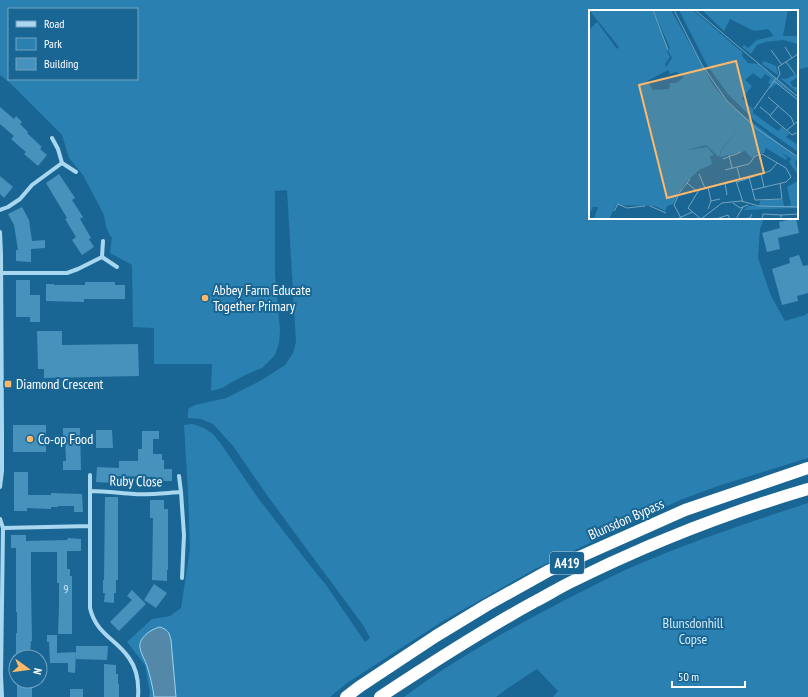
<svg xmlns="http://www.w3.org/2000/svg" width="808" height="697" viewBox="0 0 808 697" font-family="'PT Sans Narrow',sans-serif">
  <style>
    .green { fill: #2980b1; fill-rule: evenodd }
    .water { fill: #5388a8; stroke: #9dd5f2 }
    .building { fill: #4692bd }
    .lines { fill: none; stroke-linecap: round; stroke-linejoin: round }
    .street { stroke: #aad7f0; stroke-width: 4 }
    .highway { stroke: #fff; stroke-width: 12 }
    .poi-dot { fill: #ffb869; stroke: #196694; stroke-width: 1.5 }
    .labels { text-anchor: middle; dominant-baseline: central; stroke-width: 4; stroke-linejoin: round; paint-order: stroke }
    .number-label { font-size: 12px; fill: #d1e4ee }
    .shield { fill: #196694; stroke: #bad1df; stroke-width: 1 }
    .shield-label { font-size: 13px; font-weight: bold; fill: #fff }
    .poi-label { font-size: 14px; fill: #fff; stroke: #196694; text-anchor: start }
    .street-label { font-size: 14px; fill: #fff; stroke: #196694 }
    .park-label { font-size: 14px; fill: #d1ecfb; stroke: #196694 }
    .inset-road { fill: none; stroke: #75a3bf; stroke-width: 1 }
    .view { fill: #ffb869; fill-opacity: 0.15; stroke: #ffb869; stroke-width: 2 }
    .inset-edge { fill: none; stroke: #fff; stroke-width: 2 }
  </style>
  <rect width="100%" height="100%" fill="#196694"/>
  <path class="green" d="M0 0H808V67L797 70V11H590V218H764L760 229 758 258 771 296 785 321 805 315 808 313V458L718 486 680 500 535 569 443 621 347 683 330 697H149L150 693 145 665 127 642 152 619 170 616 181 608 190 549 188 492 184 425 193 424 204 428 213 434 221 444 258 498 305 559 326 585 365 642 370 638 363 625 269 498 233 446 213 424 201 419 188 418V409L195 405 226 398 262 380 285 365 293 353 296 342 287 190 275 191V275L280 330 279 343 275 355 262 368 243 376 222 388 211 391 212 364H154V328L133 327 132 265 110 253 112 237 110 236 106 227 104 215 83 175 69 158 62 135 11 84 0 75ZM9 9H137V79H9Z
    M808 503V697H553L558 691 537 669 508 688 496 697H404C455 659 511 628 567 599 593 586 619 572 646 561 699 539 753 521 808 503Z"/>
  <path class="water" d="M160 627C168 630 169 632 171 640L176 697H154C153 687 150 676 147 666 145 660 141 654 140 648 138 638 151 629 160 627Z"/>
  <path class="building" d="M0 107 14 119 16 116 22 122 20 124 28 132 27 133 42 147 40 149 47 155 38 166 24 154 26 152 11 139 14 136 0 124Z
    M59 174 75 198 72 200 83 217 80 219 91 238 89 239 94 247 82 255 72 240 76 237 65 219 67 218 46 183Z
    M0 176 13 187 4 198 0 194Z
    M22 207 29 220 32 241 45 240V248L31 249V262L16 261V250H18L14 225 8 214Z
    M796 218 799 233 778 238 780 249 767 252 762 233 780 228 779 222Z
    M799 255 803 266 808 265V293L797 296 798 301 782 305 772 269 790 263 789 258Z
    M16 280H30V295H40V322H30V317H16Z
    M85 282H115V285H125V299H84V302L46 301V284H54V285H85Z
    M37 331H62V345L138 344 139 376 44 378V369H38Z
    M13 425H46V452H13Z
    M63 428H80L81 470H63V461H66L65 436H63Z
    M96 430H112L113 448H96Z
    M142 431H159V439H153V454H162V460H164V469H172V481H163V483H156V477L114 476V483L96 482 97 467 119 468V461H138V449H142Z
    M14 472H28V495H51V493L82 494 83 512H74V506H58V507H51V509L27 508V511H14Z
    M105 497H118V580H116V593H114V603L104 602 105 593H103V580H104Z
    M150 500H164V509H168V570H167V581L152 580 153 518H150Z
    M11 535H26V541L67 540 68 538 81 539V551H67V569H70V576H72V634H58L59 606V583H57V552H31V584L32 641H31L30 657H16V633H17V612H16V548H11Z
    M154 584 167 593 156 608 144 600Z
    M132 590 146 604 119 631 110 622 132 600 127 596Z
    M47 635H57V653L76 652 75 673 68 672V663H50L49 642H47Z
    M76 646H108L107 660 76 659Z
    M104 664 116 665V674H118V684H119V697H104Z
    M17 681H32V697H17Z
    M70 689H83V697H70Z"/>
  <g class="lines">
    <path class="street" d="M52 138 58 149 62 163 76 172
      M0 210 8 207 20 199 32 185 62 163
      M0 232 1 254 2 432V471L0 487
      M103 241 102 257 117 267
      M1 273H67L78 269 102 257
      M90 475V608C96 634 116 639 129 658 137 669 139 684 138 697
      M179 476 181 492 184 535 182 578
      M90 491C105 491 119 493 134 494 150 495 165 493 181 492
      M0 519 3 528 1 675 2 697
      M3 528 90 526"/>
    <path class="highway" d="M346 697 359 687 436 636 487 605 548 571 685 510 808 468
      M380 697C430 664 481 631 534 602 546 596 557 589 569 583 645 545 726 513 808 489"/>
  </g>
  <g class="poi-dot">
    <circle cx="205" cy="298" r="4"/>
    <rect x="4" y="380" width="8" height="8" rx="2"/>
    <circle cx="30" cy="439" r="4"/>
  </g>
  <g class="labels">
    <g class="number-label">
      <text x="66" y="588">9</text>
    </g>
    <rect class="shield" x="550" y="552" width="34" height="22" rx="3"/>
    <g class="shield-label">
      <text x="567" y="563">A419</text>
    </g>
    <g class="poi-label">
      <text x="213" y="290">Abbey Farm Educate<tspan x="213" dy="16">Together Primary</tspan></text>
      <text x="16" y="384">Diamond Crescent</text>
      <text x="38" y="439">Co-op Food</text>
    </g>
    <g class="street-label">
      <text transform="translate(136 481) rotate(1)">Ruby Close</text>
      <text transform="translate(626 519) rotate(-24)">Blunsdon Bypass</text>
    </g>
    <g class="park-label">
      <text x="693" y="623">Blunsdonhill<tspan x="693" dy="16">Copse</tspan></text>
    </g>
  </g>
  <g transform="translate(589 10)">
    <rect width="209" height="209" fill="#196694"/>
    <path d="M0 0H63L79 38 78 42 81 47 76 54 77 57 83 48 79 41 81 38 64 0H82L124 75 139 93 209 148V152L206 151 209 165 200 152 202 149 206 151 193 143 198 148 197 150 177 138 175 143H169L163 148 156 141 131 147 132 141 154 114 132 140 130 147 117 135 95 141 118 137 125 145 121 146 123 154 110 160 95 174 84 194 78 196 76 201 66 196 27 195 20 209H5L9 197H4L0 205V20L8 12 28 39 30 37ZM78 58 81 64 88 62 95 67 87 73H81L80 79 64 80 58 71 79 60ZM90 0H104L153 42V46L159 53 169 54 206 85 188 73 181 79 182 74 179 73 182 68 176 64 172 69 164 63 156 70 163 76 153 89 164 99V103L189 121 193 117 200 124 197 127 209 135V142L167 112 139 84 118 55ZM113 0H199L194 26H209V34L194 30 176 32 168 35 162 44 153 37 155 35 159 38 168 30 185 26 179 19 165 21 141 9 135 21ZM175 51 187 56 189 65 173 54ZM209 63V67L201 72 204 77H209V83L191 68 197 69ZM209 171V198L155 200 159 196H170L171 191 175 190H194L195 196 202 195 198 177Z" fill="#2980b1" fill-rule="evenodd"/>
    <path class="inset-road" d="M64 0 79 40M85 0 113 55 138 91 168 119 209 147M106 0 209 87M196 37 203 48M182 40 193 55M197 52 206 64M188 69 191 64 189 57 209 44M185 71 209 90M179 87 202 107 205 114M189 96 181 106 203 125 209 122M171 97 181 105M165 99 187 68M198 120 209 111M140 145 143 158M134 149 152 142M148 157 151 169M136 160 160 154 166 146 173 144 197 158 202 167 197 172 163 180M110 164 116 178M172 164 175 177M160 167 166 190 193 189 191 173M148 172 181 161 188 153M98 173 108 181M136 173 138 185M119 177 122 191M90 183 101 169M89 186 85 195 92 208M144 193 151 198 159 195M61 196 77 203M119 199 122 191 131 189M25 201 29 194 38 198 56 196M88 209 103 202M112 209 99 198 110 180 147 171 154 192M112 209 133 193 152 191 170 196 209 197M127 209 139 205 141 209M147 209 154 197M153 209 161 208 163 204M173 209 174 204 192 205M192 209V205L209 204"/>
    <path class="view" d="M147 51 175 163 78 188 50 75Z"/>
    <rect width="209" height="209" class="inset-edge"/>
  </g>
  <rect x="8" y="8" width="130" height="72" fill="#196694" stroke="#75a3bf"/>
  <rect x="16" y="21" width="20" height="6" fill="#aad7f0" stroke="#75a3bf"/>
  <text x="44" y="28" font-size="12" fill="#ffffff">Road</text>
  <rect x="16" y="38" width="20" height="12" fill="#2980b1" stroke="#75a3bf"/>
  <text x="44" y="48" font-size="12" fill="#ffffff">Park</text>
  <rect x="16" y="58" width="20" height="12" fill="#4692bd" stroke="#75a3bf"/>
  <text x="44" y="68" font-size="12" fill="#ffffff">Building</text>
  <g transform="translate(28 669) rotate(104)"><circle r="19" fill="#196694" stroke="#75a3bf"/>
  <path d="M0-3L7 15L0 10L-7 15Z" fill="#ffb869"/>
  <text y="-6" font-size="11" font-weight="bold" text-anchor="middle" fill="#ffffff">N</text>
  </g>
  <path d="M672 681v6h73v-6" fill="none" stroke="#ffffff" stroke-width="2"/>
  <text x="678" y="681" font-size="12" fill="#ffffff" stroke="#196694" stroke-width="3" paint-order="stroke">50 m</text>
</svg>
